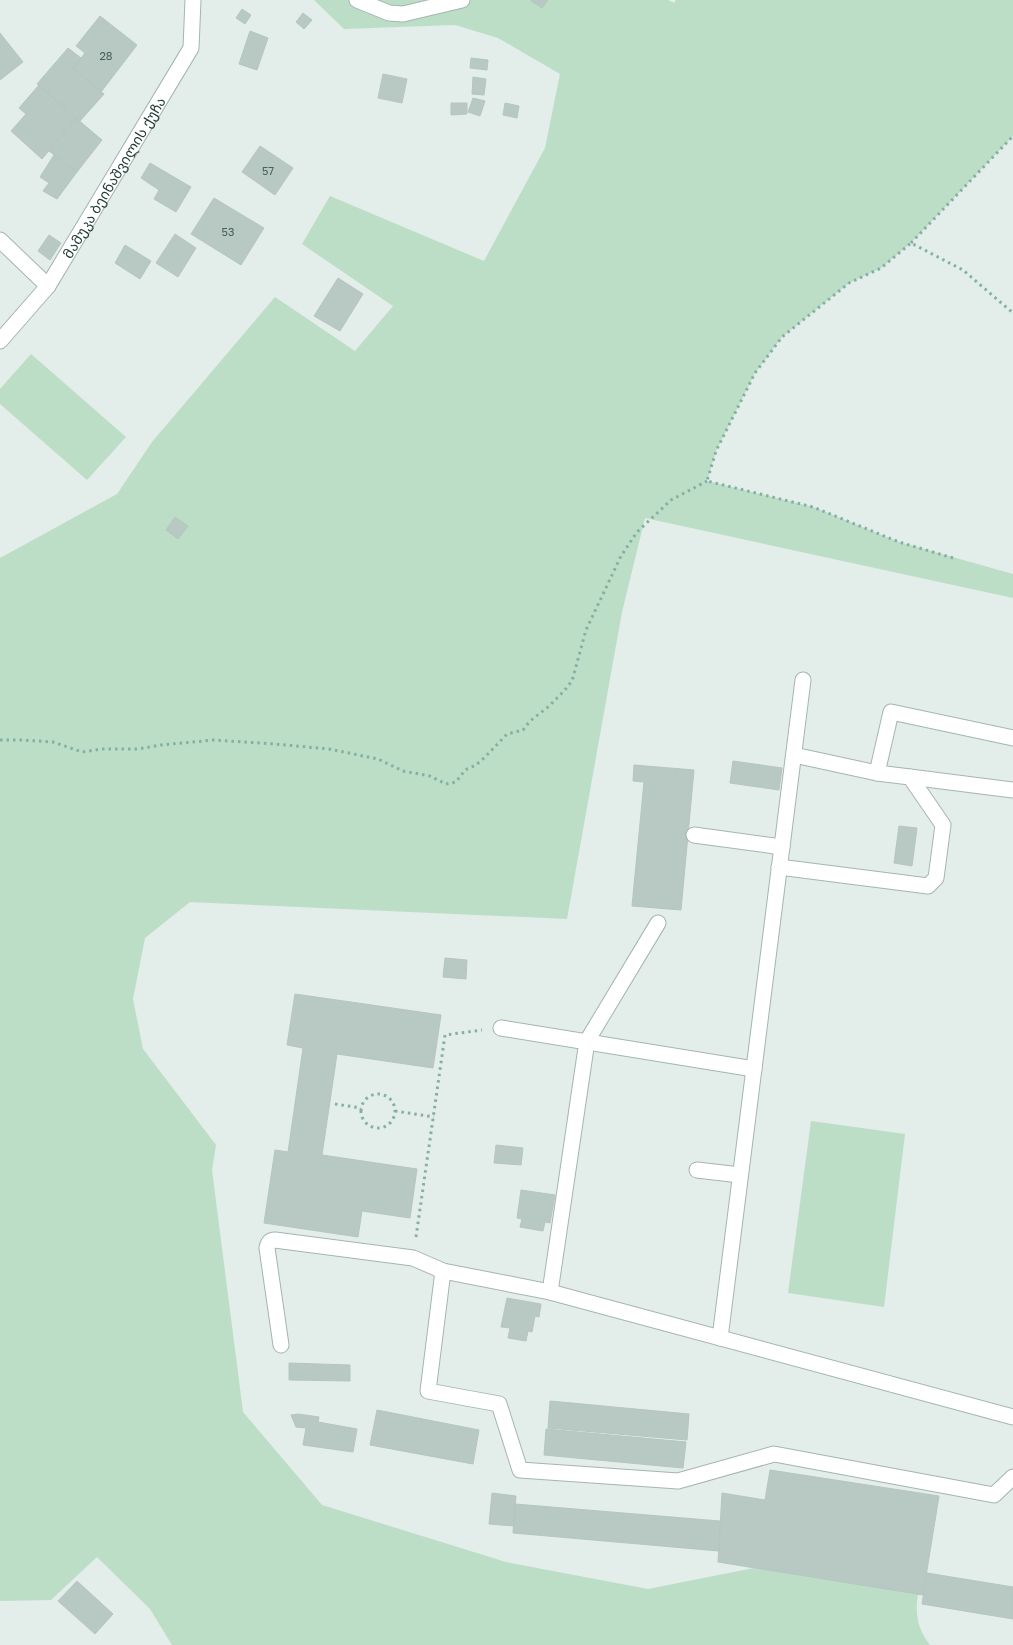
<svg xmlns="http://www.w3.org/2000/svg" width="1013" height="1645" viewBox="0 0 1013 1645" font-family="'Golos Text','Noto Sans Georgian',sans-serif">
  <style>
    .green { fill: #bcdec6 }
    .building { fill: #b8c8c2; stroke: #b5c6c0 }
    .lines { fill: none; stroke-linecap: round; stroke-linejoin: round }
    .minor-casing { stroke: #a6b5b0; stroke-width: 17 }
    .path { stroke: #84b0a4; stroke-width: 3; stroke-dasharray: 2.5 4; stroke-linecap: butt }
    .minor { stroke: #fff; stroke-width: 15 }
    .labels { text-anchor: middle; dominant-baseline: central; stroke-width: 4; stroke-linejoin: round; paint-order: stroke }
    .number-label { font-size: 11px; fill: #48605a }
    .street-label { font-size: 14px; fill: #233e38; stroke: #f4f9f7 }
  </style>
  <rect width="100%" height="100%" fill="#e3ede9"/>
  <path class="green" d="M314 0H668L674 3 676 0H1013V136L911 243 881 268 849 283 782 337 755 373 716 451 707 481 813 507 899 542 1013 574V598L645 518 622 612 567 919 190 902 145 938 133 999 143 1049 216 1145 212 1170 243 1412 322 1505 506 1562 648 1589 754 1568 918 1594C915 1614 917 1628 930 1645H172L150 1609 97 1557 51 1600 0 1601V558L117 494 152 442 275 297 355 351 393 306 302 244 330 196 484 261 545 148 560 74 498 38 455 25 344 29Z
    M31 354 126 437 87 480 0 404V389Z
    M811 1121 905 1134 884 1307 788 1293Z"/>
  <path class="building" d="M532 0H548L542 8 531 1Z
    M242 9 251 15 245 24 236 18Z
    M303 13 312 20 304 29 296 22Z
    M100 16 137 45 101 92 73 68 85 53 76 46Z
    M250 31 268 38 257 70 239 64Z
    M0 33 23 62 0 80Z
    M68 48 81 58 73 68 104 94 80 121 37 84Z
    M471 58 488 60 487 70 470 68Z
    M383 74 407 79 402 103 378 98Z
    M473 77 486 79 484 95 472 94Z
    M39 85 76 118 42 159 11 131 26 114 19 108Z
    M473 98 485 101 480 116 468 112Z
    M451 103H467V114L451 115Z
    M505 103 519 106 517 118 503 115Z
    M76 118 102 140 77 172 49 151Z
    M260 146 293 168 275 195 242 172Z
    M54 155 77 172 57 199 43 191 49 183 40 177Z
    M150 163 191 187 176 212 154 199 159 190 141 178Z
    M214 198 264 228 241 265 191 234Z
    M175 234 196 248 178 277 156 263Z
    M49 235 61 243 50 260 38 251Z
    M125 245 151 261 140 279 115 263Z
    M338 278 363 294 340 331 314 316Z
    M175 517 188 526 178 539 166 530Z
    M733 761 782 768 779 790 730 783Z
    M634 765 694 770 681 910 632 906 644 782 633 781Z
    M899 826 917 828 912 866 894 863Z
    M445 958 467 960 466 979 443 977Z
    M295 994 441 1015 433 1068 337 1054 322 1155 417 1169 410 1218 362 1211 358 1237 264 1223 275 1150 288 1152 303 1048 287 1045Z
    M496 1145 523 1148 521 1165 494 1163Z
    M521 1190 555 1195 550 1223 545 1222 543 1231 520 1227 522 1219 517 1218Z
    M507 1298 541 1304 539 1317 535 1316 532 1332 528 1331 526 1341 508 1338 510 1328 501 1327Z
    M289 1363 350 1365V1381L289 1380Z
    M550 1401 689 1414 687 1440 548 1428Z
    M377 1410 479 1430 473 1464 370 1445Z
    M298 1414 319 1417 318 1422 357 1429 353 1452 303 1445 306 1428 296 1427 291 1415Z
    M546 1429 686 1442 683 1468 544 1455Z
    M770 1470 939 1496 923 1595 718 1562 722 1493 765 1500Z
    M492 1493 516 1496 514 1526 489 1524Z
    M515 1504 720 1521 719 1551 513 1533Z
    M927 1573 1013 1587V1619L922 1604Z
    M77 1581 113 1614 95 1634 58 1601Z"/>
  <g class="lines">
    <defs>
      <g id="minor">
        <path d="M357 0 389 13 403 14 462 0"/>
        <path d="M0 240 48 286"/>
        <path id="s1" d="M0 341 48 286 191 48 193 0"/>
        <path d="M877 773 891 712 1013 738"/>
        <path d="M910 777 1013 790"/>
        <path d="M694 835 782 847"/>
        <path d="M779 867 928 886 936 878 943 825 910 777 877 773 794 755"/>
        <path d="M501 1028 754 1069"/>
        <path d="M697 1170 740 1175"/>
        <path d="M443 1271 428 1391 499 1404 520 1470 678 1481 774 1454 994 1495 1013 1477"/>
        <path d="M550 1292 587 1041 658 923"/>
        <path d="M720 1338 803 680"/>
        <path d="M281 1345 267 1248C268 1243 270 1240 275 1240L413 1258 443 1271 550 1292 1013 1417"/>
      </g>
    </defs>
    <use href="#minor" class="minor-casing"/>
    <path class="path" d="M911 243 1013 136
      M953 558 899 542 813 507 707 481 716 451 755 373 782 337 849 283 881 268 911 243 963 270 1013 313
      M0 740H22L53 742 82 752 102 749H138L161 745 214 740 275 744 329 749 378 759 403 771 430 776 446 784 456 782 465 770 476 765 485 757 507 734 523 730 530 721 548 707 564 691 572 681 586 630 621 556 637 532 671 500 707 481
      M361 1111a17 17 0 1 1 34 0a17 17 0 1 1-34 0Z
      M335 1104 361 1108
      M395 1111 434 1117
      M416 1237 445 1035 482 1030"/>
    <use href="#minor" class="minor"/>
  </g>
  <g class="labels">
    <g class="number-label">
      <text x="106" y="55">28</text>
      <text x="268" y="170">57</text>
      <text x="228" y="231">53</text>
    </g>
    <g class="street-label">
      <text stroke="none"><textPath href="#s1" startOffset="200">მამუკა ბეინაშვილის ქუჩა</textPath></text>
    </g>
  </g>
</svg>
